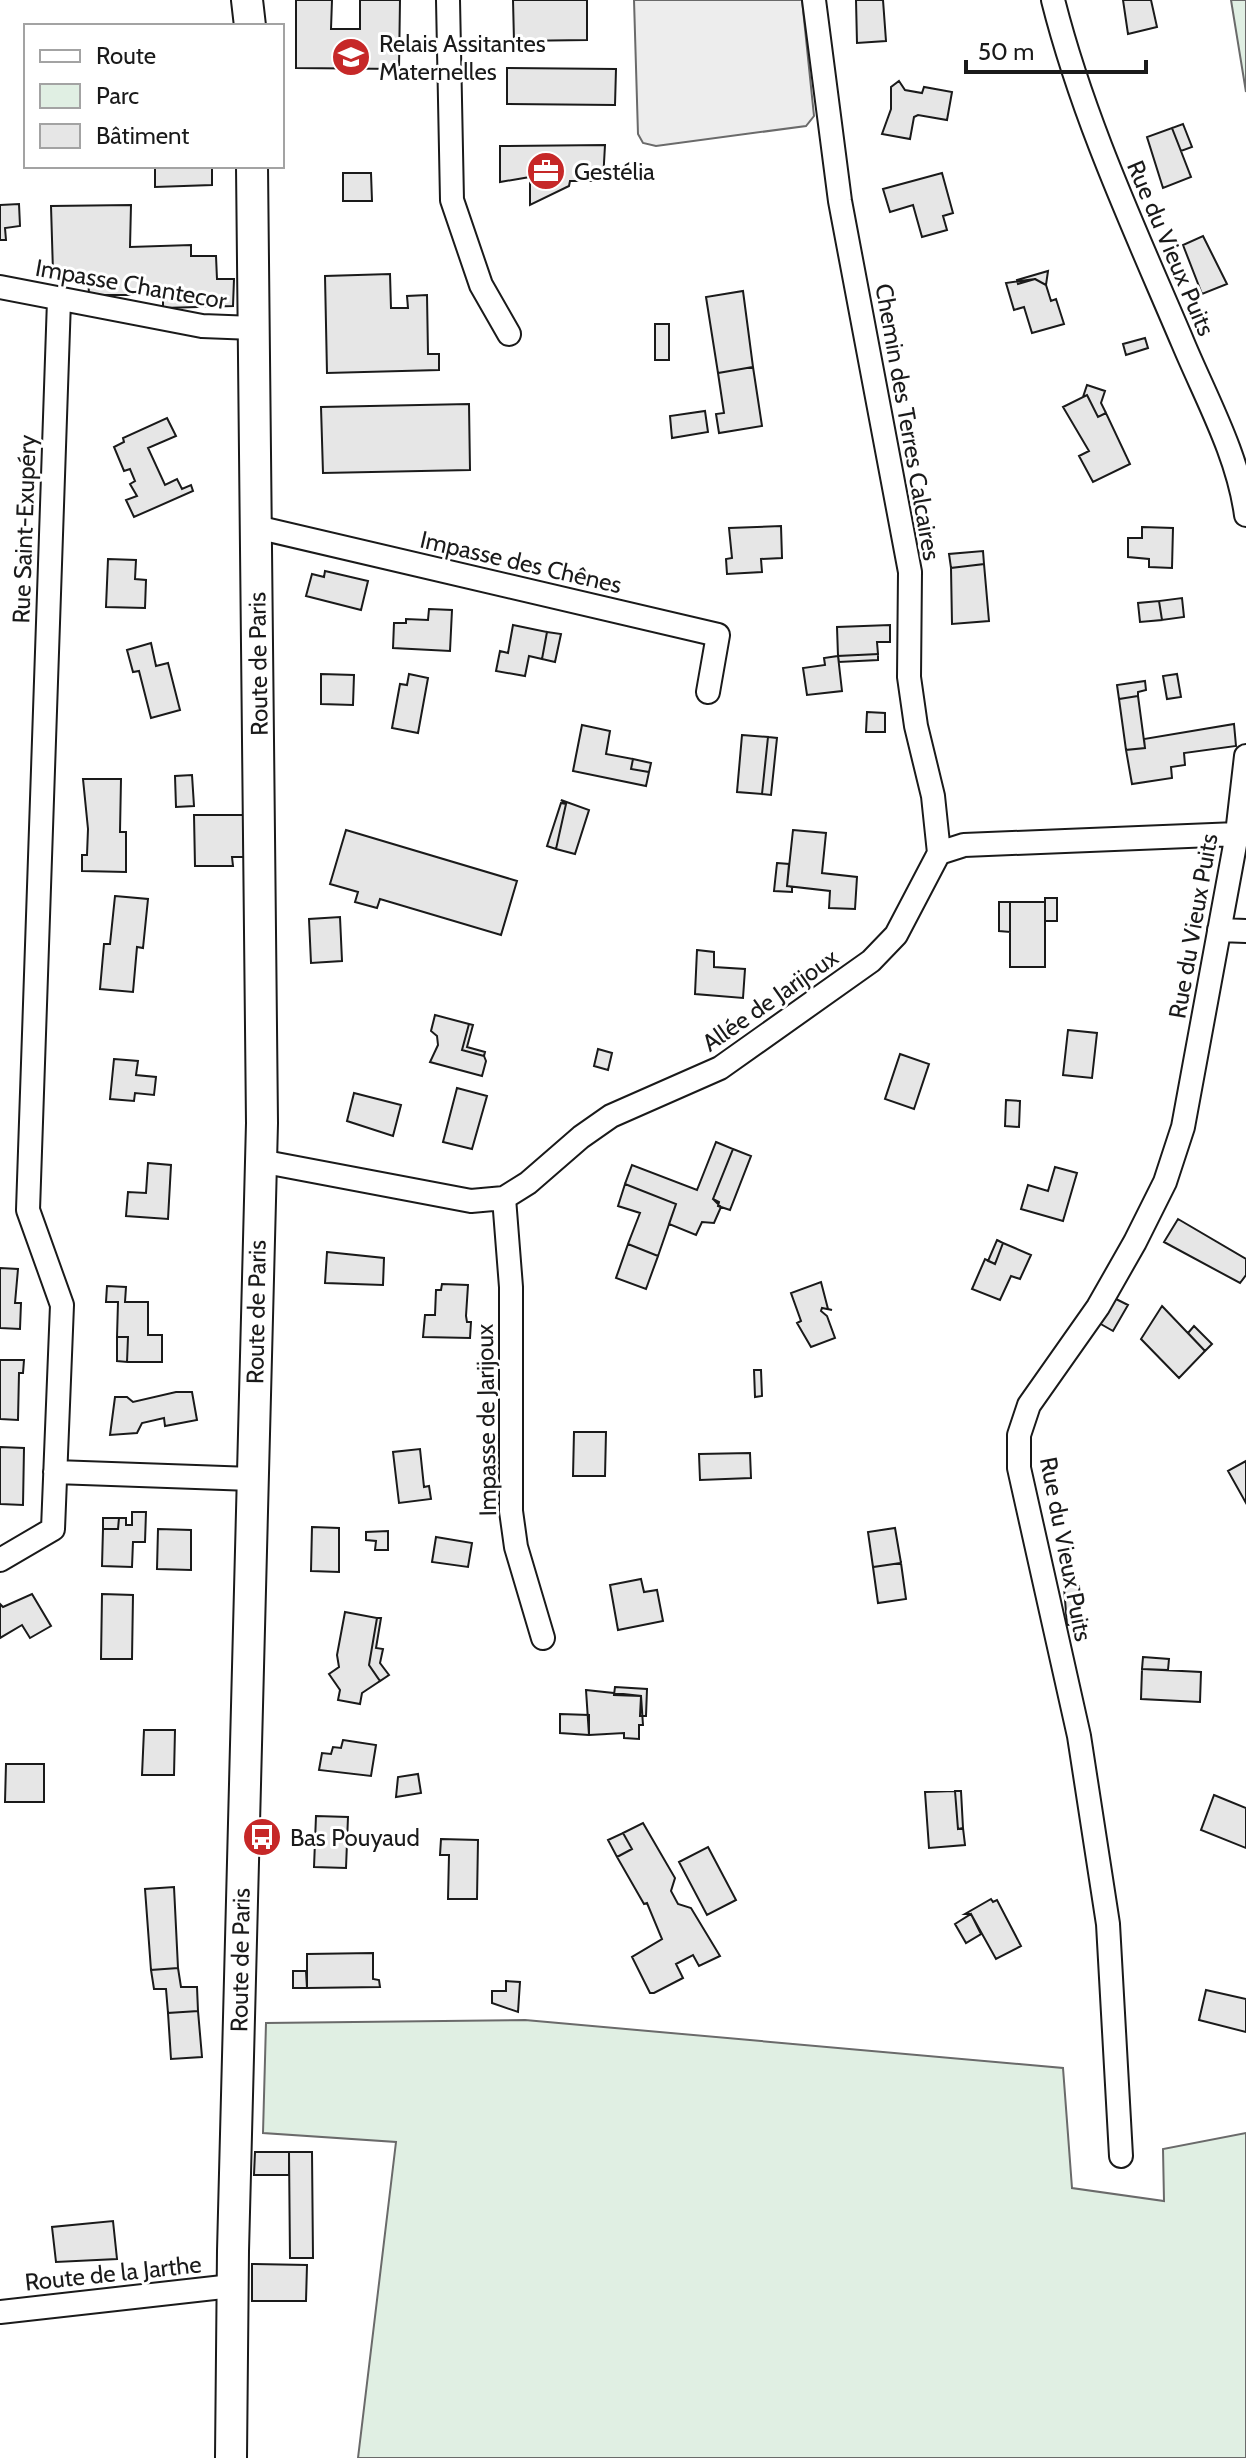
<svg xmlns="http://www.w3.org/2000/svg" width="1246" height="2458" viewBox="0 0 1246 2458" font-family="Cabin,sans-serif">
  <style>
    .green { fill: #e0efe3; stroke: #6a6a6a; stroke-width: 2 }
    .parking { fill: #ededed; stroke: #6a6a6a; stroke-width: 2 }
    .building { fill: #e6e6e6; stroke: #1a1a1a; stroke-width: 2 }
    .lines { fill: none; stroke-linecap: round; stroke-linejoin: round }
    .minor-casing { stroke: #1a1a1a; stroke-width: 26 }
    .secondary-casing { stroke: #1a1a1a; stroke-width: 34 }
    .minor { stroke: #fff; stroke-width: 22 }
    .secondary { stroke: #fff; stroke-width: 30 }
    .labels { text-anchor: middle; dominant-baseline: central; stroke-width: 6; stroke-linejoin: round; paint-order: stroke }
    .poi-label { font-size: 24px; fill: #1a1a1a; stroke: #fff; text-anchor: start }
    .street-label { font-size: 24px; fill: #1a1a1a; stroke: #fff }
  </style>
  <rect width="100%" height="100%" fill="#fff"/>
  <path class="green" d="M1231 0H1246V92Z
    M525 2020 1063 2068 1072 2188 1164 2201 1163 2149 1246 2133V2458H358L396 2142 263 2133 266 2023Z"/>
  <path class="parking" d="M634 0H802L814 116 806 126 656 146 643 143 638 134Z"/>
  <path class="building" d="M296 0H332L331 29H360V0H400L399 69 296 68Z
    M513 0H587V40L514 41Z
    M856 0H883L886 41 857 43Z
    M1123 0H1151L1157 27 1128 34Z
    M507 68 616 69 615 105 507 104Z
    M899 81 905 90 922 93 924 87 952 92 947 120 918 115 914 117 910 139 882 134 891 109V87Z
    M1183 124 1192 147 1181 151 1172 128Z
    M1172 128 1191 177 1163 188 1147 137Z
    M605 145 603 181H570L569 186 530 205V177L500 182V146Z
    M155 166H212V185L155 187Z
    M343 173H371L372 201H343Z
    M942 173 953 213 943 216 947 230 922 237 913 205 890 212 883 189Z
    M19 204 20 226 5 228 6 240H0V205Z
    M131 205 130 247 191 245V256H216L217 279H234L233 306 163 308V295H89L88 273 53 272 51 206Z
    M1203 236 1227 284 1202 294 1183 245Z
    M1048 271 1046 285 1035 279 1018 284 1017 280Z
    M390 274 391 308H408L407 296 427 295 428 354H439V370L327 373 325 276Z
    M1035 279 1046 285 1051 301 1056 299 1064 324 1032 333 1024 307 1014 310 1006 283Z
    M743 291 753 367 718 373 706 297Z
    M655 324H669V360H655Z
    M1145 338 1148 348 1126 355 1123 344Z
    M753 367 762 426 719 433 716 414 724 413 718 373Z
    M1087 385 1105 391 1101 403 1106 413 1098 417 1087 395 1083 397Z
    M1087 395 1098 417 1106 413 1130 464 1093 482 1079 456 1089 451 1063 407Z
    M469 404 470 470 323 473 321 407Z
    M705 411 708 432 672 438 670 416Z
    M167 418 176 436 148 448 165 485 177 479 182 489 191 485 193 491 134 517 126 500 137 496 130 484 135 481 130 469 124 471 114 447 124 442 123 438Z
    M781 526 782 558 761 559 762 572 727 574 726 559 732 558 729 528Z
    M1142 527 1173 528 1172 568 1149 567V559L1128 557V538H1142Z
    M983 551 984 564 951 568 949 554Z
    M108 559 136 560 135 579 146 580 145 608 106 607Z
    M984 564 989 621 952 624 951 568Z
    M325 571 368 581 361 610 306 596 312 574 324 577Z
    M1182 598 1184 617 1162 620 1159 601Z
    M1159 601 1162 620 1140 622 1138 603Z
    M429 609 452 610 450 651 393 648 394 623H406V619L428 620Z
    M513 625 547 632 542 659 529 656 525 676 496 671 500 651 508 653Z
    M890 625V642H877L878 654 838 656 837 627Z
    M547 632 561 634 555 662 542 659Z
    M151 643 156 666 168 663 180 710 151 718 139 671 133 672 127 650Z
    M878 654V660L839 662 838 656Z
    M838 656 842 691 807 695 803 668 825 665 824 658Z
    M321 674 354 675 353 705 321 704Z
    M409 674 428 678 418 733 392 728 400 684 407 685Z
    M1177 674 1181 697 1167 699 1163 676Z
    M1145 681 1146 690 1138 692V696L1119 699 1117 685Z
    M1138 696 1145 748 1126 750 1119 699Z
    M867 712 885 713V732H866Z
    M1234 724 1236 746 1184 753 1185 765 1171 767 1172 778 1132 784 1126 750 1145 748 1144 739Z
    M582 725 610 731 606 754 633 759 631 769 649 772 646 786 573 771Z
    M742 735 768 737 762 794 737 792Z
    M768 737 777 738 771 795 762 794Z
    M633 759 651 763 649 772 631 769Z
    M192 775 194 806 176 807 175 776Z
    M83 779H121L120 832H126V872L82 871V855H87L88 829Z
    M561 800 589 810 575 854 556 849 566 804Z
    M561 803 566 804 556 849 547 846Z
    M194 815H243L244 857H232L233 866H195Z
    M346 830 517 881 501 935 380 899 377 908 355 902 358 892 330 884Z
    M793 830 826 833 822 873 857 877 855 909 829 908 830 891 787 886Z
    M777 863 789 864 787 886 792 887V892L774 891Z
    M115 896 148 899 143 948 137 947 133 992 100 989 104 944H110Z
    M1045 898H1057V921H1045Z
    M999 902H1010V932L999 931Z
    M1010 902H1045V967H1010Z
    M340 917 342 961 311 963 309 919Z
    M697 950 714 952V967L745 969 743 998 695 994Z
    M435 1015 469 1024 462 1050 484 1056 486 1061 482 1076 430 1062 438 1045 437 1036 431 1031Z
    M469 1024 473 1025 467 1047 485 1052 484 1056 462 1050Z
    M1068 1030 1097 1033 1092 1078 1063 1075Z
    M598 1049 612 1053 608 1070 594 1066Z
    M900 1054 929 1064 914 1109 885 1099Z
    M114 1059 138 1061 136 1075 156 1077 154 1095 135 1093 134 1101 110 1099Z
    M457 1088 487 1096 472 1149 443 1142Z
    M354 1093 401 1105 393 1136 347 1121Z
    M1006 1100 1020 1101 1019 1127 1005 1126Z
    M716 1142 733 1149 713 1199 721 1207 714 1223 702 1222 696 1235 669 1224 676 1204 625 1184 632 1165 697 1190Z
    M733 1149 751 1156 730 1210 718 1206 719 1202 713 1199Z
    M148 1163 171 1165 168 1219 126 1216 128 1192 146 1193Z
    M1055 1167 1077 1173 1063 1221 1021 1209 1028 1185 1048 1191Z
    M625 1184 676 1204 658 1256 628 1244 640 1213 618 1206Z
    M1178 1219 1246 1259V1275L1240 1283 1164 1242Z
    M997 1240 1003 1243 995 1264 988 1261Z
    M1003 1243 1031 1255 1020 1279 1011 1276 1000 1300 972 1289 985 1259 995 1264Z
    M628 1244 658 1256 646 1289 616 1278Z
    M327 1252 384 1258 383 1285 325 1283Z
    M0 1268 18 1269 15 1303H21L20 1329 0 1328Z
    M821 1282 828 1309 832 1310 822 1308 821 1311 827 1316 835 1338 811 1347 797 1323 801 1321 791 1293Z
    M442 1284 468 1285 466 1316 467 1322H471L470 1338 423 1337 425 1315H435L436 1290H441Z
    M107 1286 126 1287 125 1302H148V1335H162V1362H127L128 1337H117L118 1302H106Z
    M1114 1298 1128 1305 1113 1331 1099 1323Z
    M1162 1306 1205 1351 1179 1378 1141 1339Z
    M1194 1326 1212 1344 1205 1351 1188 1333Z
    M117 1337H128L127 1362 117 1361Z
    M0 1360H24L23 1373H19L18 1420 0 1419Z
    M754 1370H761L762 1396 755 1397Z
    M176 1392H192L197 1420 165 1426 164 1418 142 1423 137 1433 110 1435 115 1397H127L133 1402Z
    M574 1432H606L605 1476H573Z
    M0 1447 24 1448 23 1505 0 1504Z
    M420 1449 424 1487 429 1486 431 1499 399 1503 393 1452Z
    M750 1453 751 1478 700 1480 699 1454Z
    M1246 1461V1503L1228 1471Z
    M132 1512H146L145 1542H133L132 1567 102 1566 103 1529H118L119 1518H126V1525H132Z
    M103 1518H119L118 1529H103Z
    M312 1527 339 1528V1572L311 1571Z
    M895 1528 901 1563 873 1567 868 1532Z
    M158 1529 191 1530V1570L157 1569Z
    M388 1531V1550H375L376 1541 366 1540V1532Z
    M436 1537 472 1543 468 1567 432 1562Z
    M901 1563 906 1599 878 1603 873 1567Z
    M641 1579 644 1592 657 1590 663 1621 618 1630 610 1585Z
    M1079 1586 1082 1624 1067 1625 1064 1587Z
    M32 1594 51 1626 30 1638 22 1625 0 1638V1604L3 1607Z
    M102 1594 133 1595 132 1659H101Z
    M345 1612 377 1618 369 1665 380 1681 362 1693 360 1704 338 1700 340 1690 329 1674 339 1667 337 1655Z
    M377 1618H381L376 1648 383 1649 380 1663 389 1675 380 1681 369 1665Z
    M1143 1657 1169 1659 1168 1670 1142 1669Z
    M1142 1669 1201 1672 1200 1702 1141 1699Z
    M615 1687 647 1689 646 1716H640L641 1696 614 1695Z
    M586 1690 641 1696 643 1725H639V1739L624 1738V1733L589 1735Z
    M560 1714 589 1715V1735L560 1733Z
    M144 1730H175L174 1775H142Z
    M343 1740 376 1745 371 1776 319 1770 322 1753 331 1754 333 1747 341 1748Z
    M6 1764H44V1802H5Z
    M418 1774 421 1793 396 1797 398 1777Z
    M955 1791H961L963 1828 958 1829Z
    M955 1791 958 1829 963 1828 965 1845 929 1848 925 1792Z
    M1214 1795 1246 1808V1848L1201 1830Z
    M316 1816 348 1817 346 1868 314 1867Z
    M643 1823 675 1878 671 1891 678 1904 691 1908 720 1956 699 1966 693 1955 676 1964 683 1978 654 1993H650L632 1957 662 1939 647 1903 644 1904 617 1857 632 1849 623 1833Z
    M623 1833 632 1849 617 1857 608 1840Z
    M441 1839 478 1840 477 1899H448L449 1855H440Z
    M708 1847 736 1900 707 1915 679 1862Z
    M174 1887 178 1968 151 1970 145 1889Z
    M991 1899 993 1902 997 1900 1021 1946 996 1959 971 1914H965Z
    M971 1914 981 1934 966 1943 955 1924Z
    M373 1953V1979L379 1980 380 1987 307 1988V1954Z
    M178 1968 181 1987H197L198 2011 168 2013 166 1989H154L151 1970Z
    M293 1971H306L307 1988H293Z
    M506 1981 520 1982 518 2012 492 2003V1991H506Z
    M1206 1990 1246 1999V2032L1199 2020Z
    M198 2011 202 2057 171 2059 168 2013Z
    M255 2152H289V2175H254Z
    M289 2152H312L313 2258H290Z
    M113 2221 117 2259 56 2262 52 2227Z
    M252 2264 307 2265 306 2301H252Z"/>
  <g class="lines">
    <defs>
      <path id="minor" d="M448 0 452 200 481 285 509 334
        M814 0 840 201 910 572 909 677 916 726 933 796 939 853
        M1053 0C1083 119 1135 230 1183 343 1206 398 1238 455 1246 515
        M0 287 202 326 254 328
        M256 527 718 635 708 692
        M1219 930 1246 931
        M260 1161 471 1201 504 1198 528 1183 581 1137 611 1116 720 1068 871 961 896 935 939 853 964 845 1237 834
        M504 1198 511 1287V1511L516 1547 543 1638
        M55 1472 252 1479
        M0 1560 53 1529 62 1305 28 1210 59 300
        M1121 2156 1108 1924 1079 1736 1019 1468V1435L1029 1405 1098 1307 1135 1242 1165 1182 1183 1127 1237 834 1246 756
        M0 2312 232 2286"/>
      <path id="secondary" d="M247 0 250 26
        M231 2458 233 2251 262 1123 252 166"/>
    </defs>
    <use href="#minor" class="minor-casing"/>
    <use href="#secondary" class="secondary-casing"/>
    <use href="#minor" class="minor"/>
    <use href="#secondary" class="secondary"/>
  </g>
  <defs>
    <symbol id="school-disc" viewBox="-11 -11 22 22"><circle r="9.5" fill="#c62828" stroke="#fff"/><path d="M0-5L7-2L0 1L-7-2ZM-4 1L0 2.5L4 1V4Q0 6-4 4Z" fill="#fff"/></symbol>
    <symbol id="office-disc" viewBox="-11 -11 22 22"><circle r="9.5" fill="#c62828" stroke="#fff"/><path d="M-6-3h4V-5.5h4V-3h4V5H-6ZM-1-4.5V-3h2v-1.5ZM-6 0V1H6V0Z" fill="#fff"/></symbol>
    <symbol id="bus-disc" viewBox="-11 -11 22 22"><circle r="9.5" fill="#c62828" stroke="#fff"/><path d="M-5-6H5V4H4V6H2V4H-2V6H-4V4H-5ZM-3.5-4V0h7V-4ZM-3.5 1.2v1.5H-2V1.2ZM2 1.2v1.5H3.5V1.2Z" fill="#fff"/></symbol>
  </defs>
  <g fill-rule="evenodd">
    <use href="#school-disc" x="329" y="35" width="44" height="44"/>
    <use href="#office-disc" x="524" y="149" width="44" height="44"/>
    <use href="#bus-disc" x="240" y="1815" width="44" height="44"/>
  </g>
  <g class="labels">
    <g class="poi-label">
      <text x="379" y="43">Relais Assitantes<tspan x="379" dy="28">Maternelles</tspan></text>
      <text x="574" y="171">Gestélia</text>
      <text x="290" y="1837">Bas Pouyaud</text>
    </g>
    <g class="street-label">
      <text transform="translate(1171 248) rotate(67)">Rue du Vieux Puits</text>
      <text transform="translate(131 284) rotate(10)">Impasse Chantecor</text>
      <text transform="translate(908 422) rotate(80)">Chemin des Terres Calcaires</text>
      <text transform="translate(24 529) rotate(-88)">Rue Saint-Exupéry</text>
      <text transform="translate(521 562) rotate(13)">Impasse des Chênes</text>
      <text transform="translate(258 664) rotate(-91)">Route de Paris</text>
      <text transform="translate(1193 926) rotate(-80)">Rue du Vieux Puits</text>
      <text transform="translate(770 1000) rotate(-35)">Allée de Jarijoux</text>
      <text transform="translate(256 1312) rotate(-89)">Route de Paris</text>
      <text transform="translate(486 1420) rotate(-91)">Impasse de Jarijoux</text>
      <text transform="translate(1066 1549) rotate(79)">Rue du Vieux Puits</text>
      <text transform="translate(240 1960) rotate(-89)">Route de Paris</text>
      <text transform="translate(113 2273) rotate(-6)">Route de la Jarthe</text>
    </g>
  </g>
  <rect x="24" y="24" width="260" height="144" fill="#ffffff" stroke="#a3a3a3" stroke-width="2"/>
  <rect x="40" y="50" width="40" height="12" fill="#ffffff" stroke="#a3a3a3" stroke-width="2"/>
  <text x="96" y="64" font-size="24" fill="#1a1a1a">Route</text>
  <rect x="40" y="84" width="40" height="24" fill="#e0efe3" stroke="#a3a3a3" stroke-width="2"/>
  <text x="96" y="104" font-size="24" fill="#1a1a1a">Parc</text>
  <rect x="40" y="124" width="40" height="24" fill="#e6e6e6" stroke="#a3a3a3" stroke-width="2"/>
  <text x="96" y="144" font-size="24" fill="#1a1a1a">Bâtiment</text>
  <path d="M966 60v12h180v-12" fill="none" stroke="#1a1a1a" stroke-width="4"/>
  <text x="978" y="60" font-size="24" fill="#1a1a1a" stroke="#ffffff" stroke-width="6" paint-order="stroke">50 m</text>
</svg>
